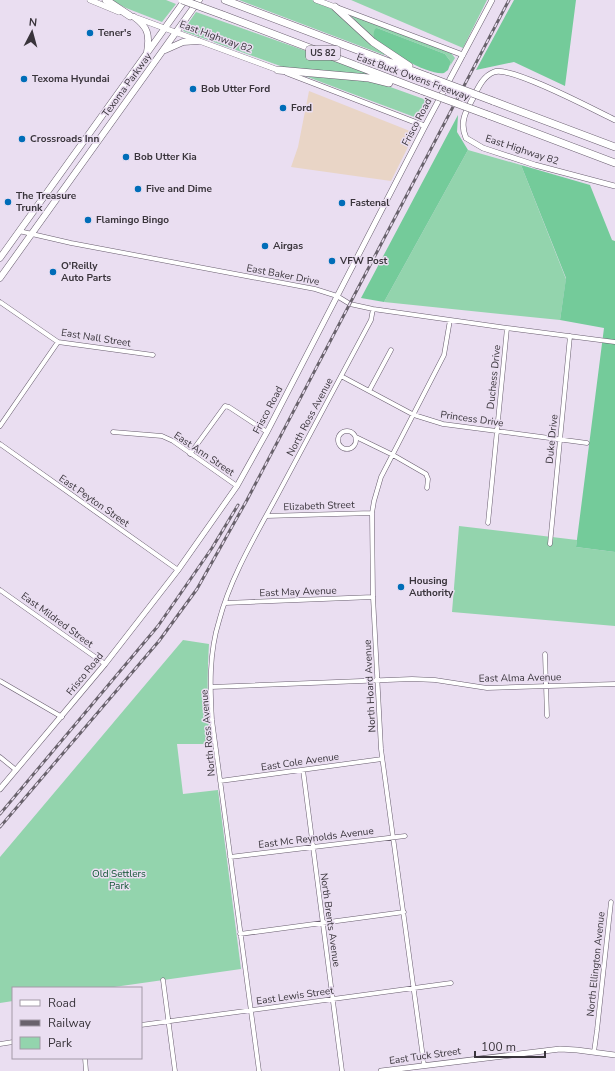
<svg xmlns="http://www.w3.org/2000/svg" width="615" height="1071" viewBox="0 0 615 1071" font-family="'Nunito Sans',sans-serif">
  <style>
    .industrial { fill: #e9d5c6 }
    .green { fill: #93d4ad }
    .forest { fill: #74cb9a }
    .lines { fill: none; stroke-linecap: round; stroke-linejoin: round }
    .minor-casing { stroke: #685d6e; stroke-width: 5 }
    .tertiary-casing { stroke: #685d6e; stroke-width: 6 }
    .secondary-casing { stroke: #685d6e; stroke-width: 6 }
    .primary-casing { stroke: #685d6e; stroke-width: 7 }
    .motorway-casing { stroke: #685d6e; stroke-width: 8 }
    .minor { stroke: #fff; stroke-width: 4 }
    .tertiary { stroke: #fff; stroke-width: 5 }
    .secondary { stroke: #fff; stroke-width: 5.5 }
    .primary { stroke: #fff; stroke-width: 6 }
    .motorway { stroke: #fff; stroke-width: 7 }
    .rail-casing { stroke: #69626c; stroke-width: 3 }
    .rail { stroke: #eadef1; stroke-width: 1.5; stroke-dasharray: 4.5; stroke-linecap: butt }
    .motorway-bridge-casing { stroke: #685d6e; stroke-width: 8; stroke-linecap: butt }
    .motorway-bridge { stroke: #fff; stroke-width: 7 }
    .poi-dot { fill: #006db8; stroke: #eadef1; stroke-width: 1.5 }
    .labels { text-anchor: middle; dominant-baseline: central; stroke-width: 3; stroke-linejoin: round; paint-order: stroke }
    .shield { fill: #eadef1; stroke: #6e6772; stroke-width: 1 }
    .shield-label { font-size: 9px; font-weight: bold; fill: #39343b }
    .poi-label { font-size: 10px; font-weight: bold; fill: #39343b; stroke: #eadef1; text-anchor: start }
    .street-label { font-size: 10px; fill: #39343b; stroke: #eadef1 }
    .park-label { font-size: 10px; fill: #0f5333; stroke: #eadef1 }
  </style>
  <rect width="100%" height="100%" fill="#eadef1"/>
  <path class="industrial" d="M309 91 415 133 391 181 291 167 298 147Z"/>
  <path class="green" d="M111 0H166L176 4 162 22 126 8Z
    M239 0H312L332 9 385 54 384 55Z
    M351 0H487L463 48Z
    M196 12 382 78 306 71 283 67 183 31Z
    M348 13 451 53 455 58 450 66 451 62 445 54 377 28 376 40 362 28Z
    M305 76 339 77 382 84 432 102 424 117 417 118Z
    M468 150 521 165 566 279 560 320 384 302Z
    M459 526 577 540 576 547 615 552V626L452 612Z
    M183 640 209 644C207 678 207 710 210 744H177L183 794 218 790 241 969 107 988H13V1001L0 1003V857Z"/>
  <path class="forest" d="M514 0H576L565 86 514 62 476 70Z
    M377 28 445 54 451 62 448 70 444 73C430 76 386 51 376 40 373 37 373 33 375 29Z
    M458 115 457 132 468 150 384 302 361 298Z
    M521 165 590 185 612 240 615 241V552L576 547 604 328 560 320 566 278Z"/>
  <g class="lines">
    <defs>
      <path id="minor" d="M19 231 71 243 315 289 337 296 350 304 373 309 507 328 615 342
        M0 302 58 342 153 355
        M341 376 414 415 443 424 587 443
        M369 391 391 350
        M0 426 58 342
        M338 440a9 9 0 1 1 18 0a9 9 0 1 1-18 0Z
        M113 432 162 436 173 441 237 486
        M356 437 393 455 426 474 428 479 427 488
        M0 444 178 570
        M190 454 225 406 229 407 267 432
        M266 516 372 513
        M488 523 507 328
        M550 544 570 336
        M0 590 105 664
        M225 603 373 597
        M545 654 547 716
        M0 681 62 717
        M211 687 412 679 435 680 487 688 615 684
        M0 757 16 770
        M303 770 342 1071
        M220 781 382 759
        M230 857 405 836
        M240 934 404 912
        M163 980 175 1071
        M141 1025 451 983
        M0 1044 13 1042
        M594 1052 597 1030 611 902
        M85 1058 86 1071
        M424 1065 381 749 373 597 372 513 374 501 381 477 444 355 450 320
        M259 1071 212 720C210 687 209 653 219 621 231 576 256 535 278 494 309 436 340 378 371 320L373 309"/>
      <path id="tertiary" d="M338 8 463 55
        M287 73 425 126
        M615 120C596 111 510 65 494 72 483 76 478 88 473 98 466 111 459 122 466 138L483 148 535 165 615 186
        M0 789 105 664 178 570 237 486 267 432 425 126 492 0
        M381 1071 560 1049 577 1050 615 1055"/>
      <path id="secondary" d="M90 0 119 12
        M316 0 335 7
        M137 18 278 70"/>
      <path id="primary" d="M134 17C148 27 150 35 147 52
        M165 50 183 42 198 41
        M0 258 185 0
        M0 278 199 0"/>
      <path id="motorway" d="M106 0 130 16
        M225 0 429 77
        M335 7 373 42 409 66
        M223 15 423 91
        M278 70 369 78 389 83
        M493 101 615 147
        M488 115 615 163"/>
    </defs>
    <use href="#minor" class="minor-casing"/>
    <use href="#tertiary" class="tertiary-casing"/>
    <use href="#secondary" class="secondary-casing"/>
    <use href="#primary" class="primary-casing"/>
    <use href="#motorway" class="motorway-casing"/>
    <use href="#minor" class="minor"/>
    <use href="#tertiary" class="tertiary"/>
    <use href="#secondary" class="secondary"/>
    <use href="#primary" class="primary"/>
    <use href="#motorway" class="motorway"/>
    <defs>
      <path id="rail" d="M0 814 158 626 212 548 238 505
        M0 827 159 641 197 589 247 500 509 0"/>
    </defs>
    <use href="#rail" class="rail-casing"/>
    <use href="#rail" class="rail"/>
    <defs>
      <path id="motorway-bridge" d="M182 0 223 15
        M429 77 493 101
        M423 91 488 115"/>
    </defs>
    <use href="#motorway-bridge" class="motorway-bridge-casing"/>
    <use href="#motorway-bridge" class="motorway-bridge"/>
  </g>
  <g class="poi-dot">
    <circle cx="90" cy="33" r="4"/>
    <circle cx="24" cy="79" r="4"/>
    <circle cx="193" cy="89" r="4"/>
    <circle cx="283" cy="108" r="4"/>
    <circle cx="22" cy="139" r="4"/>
    <circle cx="126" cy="157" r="4"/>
    <circle cx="138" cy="189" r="4"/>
    <circle cx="8" cy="202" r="4"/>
    <circle cx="342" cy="203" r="4"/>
    <circle cx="88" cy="220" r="4"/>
    <circle cx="265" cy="246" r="4"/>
    <circle cx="332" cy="261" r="4"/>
    <circle cx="53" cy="272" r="4"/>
    <circle cx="401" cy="587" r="4"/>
  </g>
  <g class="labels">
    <rect class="shield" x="306" y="46" width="34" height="14" rx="3"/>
    <g class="shield-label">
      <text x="323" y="53">US 82</text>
    </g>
    <g class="poi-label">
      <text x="98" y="33">Tener's</text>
      <text x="32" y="79">Texoma Hyundai</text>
      <text x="201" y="89">Bob Utter Ford</text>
      <text x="291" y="108">Ford</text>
      <text x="30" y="139">Crossroads Inn</text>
      <text x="134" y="157">Bob Utter Kia</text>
      <text x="146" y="189">Five and Dime</text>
      <text x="16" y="196">The Treasure<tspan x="16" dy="12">Trunk</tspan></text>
      <text x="350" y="203">Fastenal</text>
      <text x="96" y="220">Flamingo Bingo</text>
      <text x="273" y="246">Airgas</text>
      <text x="340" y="261">VFW Post</text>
      <text x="61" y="266">O'Reilly<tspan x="61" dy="12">Auto Parts</tspan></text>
      <text x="409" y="581">Housing<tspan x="409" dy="12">Authority</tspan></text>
    </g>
    <g class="street-label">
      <text transform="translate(216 37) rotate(20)">East Highway 82</text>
      <text transform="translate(413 77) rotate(20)">East Buck Owens Freeway</text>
      <text transform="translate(127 85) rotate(-54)">Texoma Parkway</text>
      <text transform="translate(417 122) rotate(-62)">Frisco Road</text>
      <text transform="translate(522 150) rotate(18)">East Highway 82</text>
      <text transform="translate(283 275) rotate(11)">East Baker Drive</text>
      <text transform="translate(96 338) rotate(9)">East Nall Street</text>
      <text transform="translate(494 377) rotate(-84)">Duchess Drive</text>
      <text transform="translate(268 410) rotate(-62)">Frisco Road</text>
      <text transform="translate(310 417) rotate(-62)">North Ross Avenue</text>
      <text transform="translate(472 419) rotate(8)">Princess Drive</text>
      <text transform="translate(552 439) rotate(-84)">Duke Drive</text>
      <text transform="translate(204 454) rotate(34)">East Ann Street</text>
      <text transform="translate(94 501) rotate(35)">East Peyton Street</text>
      <text transform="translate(319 506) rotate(-2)">Elizabeth Street</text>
      <text transform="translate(298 592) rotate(-2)">East May Avenue</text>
      <text transform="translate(57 620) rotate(36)">East Mildred Street</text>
      <text transform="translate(85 674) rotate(-51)">Frisco Road</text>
      <text transform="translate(520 678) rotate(-1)">East Alma Avenue</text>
      <text transform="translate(370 686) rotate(-93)">North Hoard Avenue</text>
      <text transform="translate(208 733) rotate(-95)">North Ross Avenue</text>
      <text transform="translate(300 762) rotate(-8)">East Cole Avenue</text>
      <text transform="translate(316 838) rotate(-7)">East Mc Reynolds Avenue</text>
      <text transform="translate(330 920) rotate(82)">North Brents Avenue</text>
      <text transform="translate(596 964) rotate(-84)">North Ellington Avenue</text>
      <text transform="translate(295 996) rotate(-8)">East Lewis Street</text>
      <text transform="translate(425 1056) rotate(-8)">East Tuck Street</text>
    </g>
    <g class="park-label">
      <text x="119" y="874">Old Settlers<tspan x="119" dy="12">Park</tspan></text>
    </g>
  </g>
  <rect x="12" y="987" width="130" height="72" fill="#eadef1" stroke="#a39aa8"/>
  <rect x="20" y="1000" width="20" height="6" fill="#ffffff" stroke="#a39aa8"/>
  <text x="48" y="1007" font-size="12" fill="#39343b">Road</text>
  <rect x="20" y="1020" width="20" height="6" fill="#69626c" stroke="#a39aa8"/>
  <text x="48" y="1027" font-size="12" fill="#39343b">Railway</text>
  <rect x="20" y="1037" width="20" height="12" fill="#93d4ad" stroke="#a39aa8"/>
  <text x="48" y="1047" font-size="12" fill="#39343b">Park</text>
  <g transform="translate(32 32) rotate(6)" stroke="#eadef1" stroke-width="3" paint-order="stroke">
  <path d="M0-3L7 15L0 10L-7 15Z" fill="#39343b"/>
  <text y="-6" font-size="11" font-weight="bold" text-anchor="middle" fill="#39343b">N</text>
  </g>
  <path d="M475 1051v6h70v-6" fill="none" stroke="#39343b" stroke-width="2"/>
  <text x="481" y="1051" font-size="12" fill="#39343b" stroke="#eadef1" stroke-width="3" paint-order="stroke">100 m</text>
</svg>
